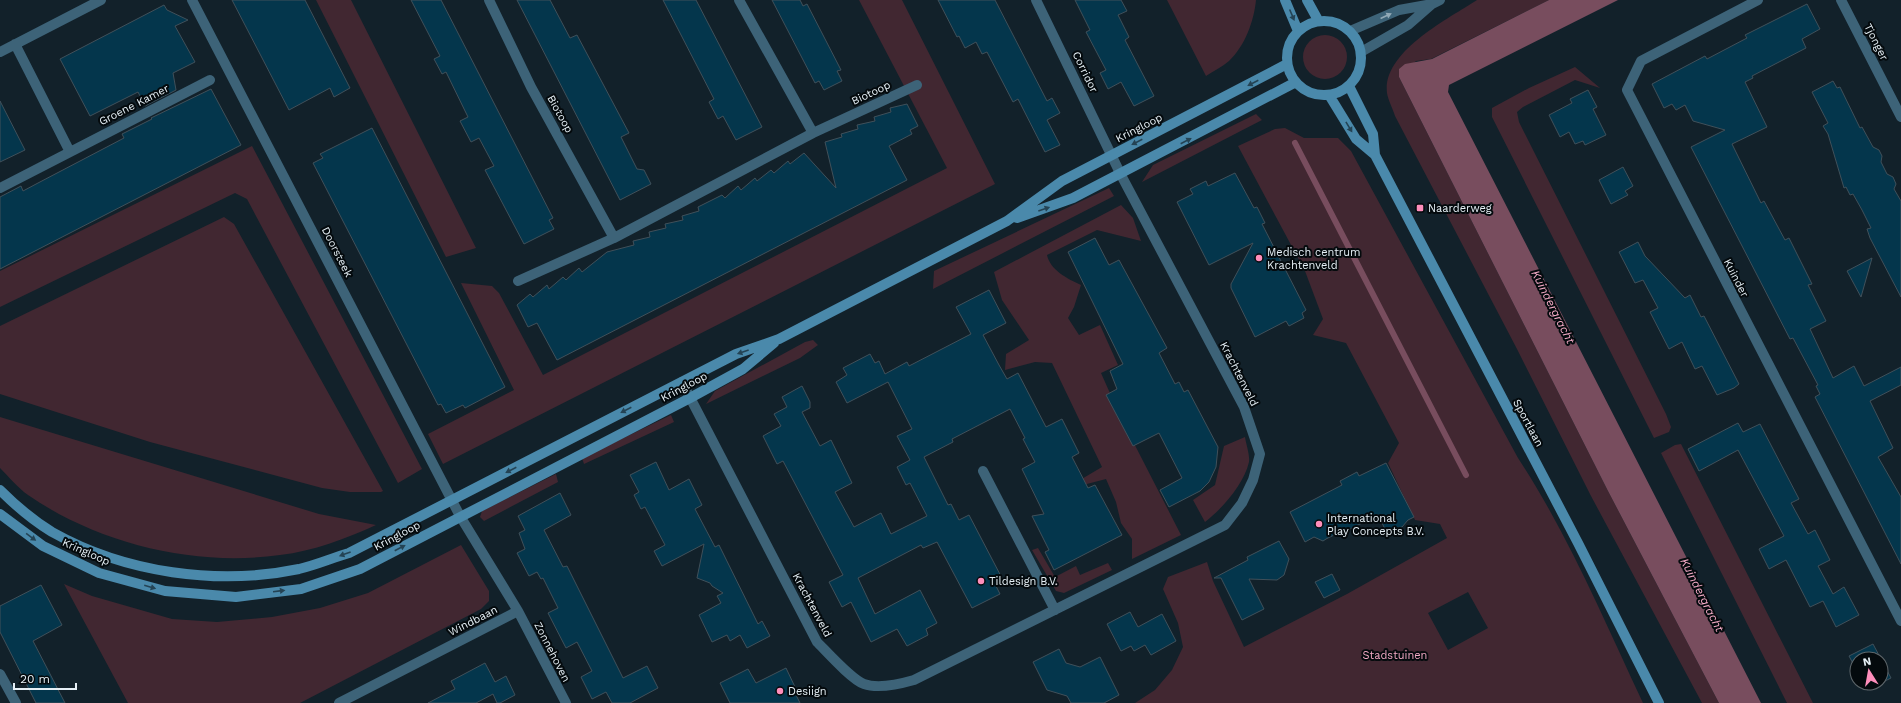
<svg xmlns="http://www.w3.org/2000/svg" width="1901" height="703" viewBox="0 0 1901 703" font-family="'Work Sans',sans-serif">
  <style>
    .green { fill: #412731; fill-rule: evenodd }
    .water { fill: #784d5e }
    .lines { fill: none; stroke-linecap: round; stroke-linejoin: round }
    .stream { stroke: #784d5e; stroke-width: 6 }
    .building { fill: #04364c; stroke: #40505a }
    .street { stroke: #3d6378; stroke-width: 10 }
    .secondary { stroke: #4a89ab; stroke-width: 10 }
    .oneway { fill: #244354 }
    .oneway2 { fill: #92aab7 }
    .poi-dot { fill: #fe8ebb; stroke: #040a0d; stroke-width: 1.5 }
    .labels { text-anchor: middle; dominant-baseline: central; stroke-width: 4; stroke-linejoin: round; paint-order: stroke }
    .street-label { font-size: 11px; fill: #e6f0f6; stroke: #040a0d }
    .poi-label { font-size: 11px; fill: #e6f0f6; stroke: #040a0d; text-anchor: start }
    .park-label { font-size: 11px; fill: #f1a8c3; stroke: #040a0d }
    .water-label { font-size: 12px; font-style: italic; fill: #f2a9c4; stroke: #040a0d }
  </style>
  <rect width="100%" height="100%" fill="#12212a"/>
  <path class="green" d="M316 0H351L476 248 446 257Z
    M859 0H902L995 184 443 464 428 434 514 390 461 283 492 286 499 293 543 375 947 168Z
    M1167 0H1256C1254 21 1245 46 1229 61 1222 67 1213 71 1206 76Z
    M1477 0H1549L1431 59 1416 61 1399 77 1608 491 1719 703H1702L1591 496 1517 349 1395 116C1393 109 1388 100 1387 93 1382 52 1448 19 1477 0Z
    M1303 57a22 22 0 1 1 44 0a22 22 0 1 1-44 0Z
    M1575 67 1600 88 1575 80 1523 107 1517 112 1519 122 1666 414 1671 427 1669 432 1654 438 1492 117V108L1529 88Z
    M1256 114 1262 120 1142 182 1153 165Z
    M1285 128 1304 138H1338L1351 151 1518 458C1568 534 1604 620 1643 703H1135L1155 690 1172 670 1183 647 1178 623 1163 589 1168 577 1207 562 1213 581 1244 647 1347 594 1447 538 1440 524 1415 520 1388 463 1399 443 1346 343 1313 335 1323 319 1305 271 1238 146 1275 129ZM1468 592 1488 628 1448 650 1428 613Z
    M252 146 422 469 398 483 247 199 235 193 0 307V271Z
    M1109 188 1114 196 933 289 934 271Z
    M1121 205 1133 218 1141 241 1097 230 1047 255C1050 270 1068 279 1081 285L1074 307 1068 318 1079 335 1100 325 1118 365 1101 373 1121 418 1181 535 1132 559V539L1121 523 1116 502 1106 479 1083 485 1080 480 1102 467 1052 363 1035 362 1005 370 1006 354 1029 340 1002 300 994 272Z
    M224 217 234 224 383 491 381 492H350L322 488 150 442 0 394V326Z
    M813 340 818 345 800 358 706 404 715 391 805 342Z
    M671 415 674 422 584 464 582 458Z
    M0 417 319 514 376 525C345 539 314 551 280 555 195 567 99 544 28 495 18 488 9 477 0 468Z
    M1245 437C1246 444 1250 455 1249 462 1244 484 1222 509 1205 522L1193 500 1215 485 1224 446Z
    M1681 444 1813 703H1787L1661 453 1675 445Z
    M556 474 558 482 484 521 480 517 482 511Z
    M461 545 489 591V601L481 609 300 703H128L64 584 92 596 172 619 217 622 272 617 320 608 368 593Z
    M1038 548 1055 577 1076 566 1080 575 1108 563 1112 570 1064 593 1056 591 1032 550Z"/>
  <path class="water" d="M1549 0H1618L1449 85 1448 92 1761 703H1719L1608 491 1399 77V69L1405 64 1432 59Z"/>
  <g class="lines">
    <path class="stream" d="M1295 143 1466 475"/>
  </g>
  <path class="building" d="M232 0H305L350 88 334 97 330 88 289 110Z
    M411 0H441L553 218 549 220 554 229 524 244 485 170 494 166 479 138 471 142 460 121 468 117 446 72 442 74 434 59 440 56Z
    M517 0H550L570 38 577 35 629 133 621 137 637 169 644 170 651 184 620 200Z
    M663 0H696L762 127 736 140 723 116 718 119 709 102 714 99Z
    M772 0H800L803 6 807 4 841 70 837 71 842 81 824 90 819 81 815 83Z
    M938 0H995L1047 101 1052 98 1060 113 1047 120 1060 145 1045 152 1018 99 1013 102 987 52 982 54 976 42 965 48 959 36 957 37Z
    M1075 0H1121L1127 11 1118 15 1129 37 1125 40 1154 96 1134 106 1121 82 1108 89 1100 73 1106 70 1086 32 1090 30Z
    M1807 4 1820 29 1802 39 1806 48 1752 76 1753 78 1745 82 1767 127 1732 144 1761 203 1764 201 1785 240 1789 238 1812 284 1808 285 1826 321 1810 329 1833 378 1854 366 1864 386 1901 367V385L1870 401 1893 448 1878 457 1901 497V564L1815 397 1820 394 1816 386 1818 385 1793 338 1790 339 1691 147 1725 130 1693 121 1685 105 1676 110 1672 104 1664 108 1652 84 1705 56 1707 59 1747 38 1745 35Z
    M164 5 167 10 188 20 175 26 195 62 173 73 176 90 145 106 138 92 90 116 60 59Z
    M1833 81 1837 88 1840 87 1860 128 1862 127 1873 147 1879 150 1882 156 1881 162 1887 174 1893 177 1896 184 1894 189 1901 201V297L1870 238 1867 229 1871 228 1862 210 1853 194 1850 195 1846 187 1844 188 1828 134 1823 126 1828 123 1812 92Z
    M211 89 241 145 0 269V197L21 186 23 191 38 183 124 138 122 134 152 119 151 118Z
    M1588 90 1597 107 1593 109 1606 135 1585 145 1583 141 1575 144 1569 132 1560 137 1549 115 1572 103 1570 99Z
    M0 101 25 150 0 162Z
    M907 104 918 126 910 130 912 134 889 146 907 180 557 360 537 323 528 327 517 305 530 294 533 297 547 285 549 289 563 277 566 280 579 268 582 272 607 252 634 245 633 241 650 237 649 232 666 228 665 224 683 220 682 216 699 211 698 207 722 195 725 198 738 186 741 190 755 178 757 181 771 170 774 173 788 161 790 164 804 153 836 188 825 142 842 137 841 134 858 129 857 125 875 121 874 117 891 112 890 108Z
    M372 128 505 387 465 408 463 405 446 413 441 404 438 405 313 163 323 158 320 154Z
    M1623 167 1633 186 1625 191 1628 195 1611 204 1599 180Z
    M1235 173 1254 208 1257 207 1265 223 1262 224 1306 310 1302 313 1304 318 1289 326 1286 321 1255 337 1231 288V284L1253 243 1209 265 1177 202 1193 194 1190 189 1206 181 1208 186Z
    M1095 238 1109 265 1119 260 1167 348 1159 353 1175 384 1179 382 1184 392 1188 390 1218 447 1216 467 1209 482 1200 491 1169 507 1160 490 1182 478 1159 433 1133 446 1106 395 1117 389 1110 371 1123 364 1068 252Z
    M1638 242 1645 256 1685 298 1690 295 1701 317 1704 316 1739 384 1734 388 1717 395 1702 366 1695 369 1682 342 1669 349 1650 312 1658 308 1643 280 1635 283 1619 252Z
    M1872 258 1861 297 1847 271Z
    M989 290 1006 323 983 335 999 365 1007 379 1018 373 1046 427 1062 419 1079 453 1072 457 1088 488 1095 485 1122 535 1054 570 1045 552 1049 550 1032 516 1044 514 1022 469 1035 462 1023 439 1025 438 1010 409 952 439 953 442 924 457 948 505 951 504 959 520 969 515 1004 582 996 586 1000 594 972 608 937 542 923 548 921 545 858 578 875 614 920 590 937 623 926 629 928 635 907 646 897 629 871 642 851 602 842 607 829 582 843 575 783 461 777 464 763 436 781 426 774 414 787 407 782 397 802 386 810 402V408L802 412 820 446 831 440 852 483 835 492 854 527 881 513 891 534 927 516 910 483 906 485 897 467 910 460 897 436 912 429 888 382 847 403 836 382 847 375 843 368 870 354 875 363 879 361 885 374 907 362 909 366 971 334 956 307Z
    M1738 423 1743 432 1760 424 1799 499 1791 503 1808 534 1815 530 1830 560 1818 566 1833 594 1844 587 1859 615 1836 627 1823 601 1810 607 1786 560 1769 569 1759 549 1784 536 1738 450 1699 471 1688 449Z
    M656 462 669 490 689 479 702 505 695 509 715 547 719 545 758 624 762 621 770 636 747 648 740 635 730 641 727 635 712 642 699 615 721 603 717 596 723 593 712 586 710 583 697 578 704 544 662 566 654 551 665 545 645 507 641 509 634 495 639 492 630 475Z
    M1386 463 1414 517 1408 520 1402 527 1386 531 1378 515 1342 533V531L1326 539 1323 541 1314 537 1305 542 1290 512 1342 485 1340 481 1357 472 1359 476Z
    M560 493 571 515 544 530 563 567 567 566 623 678 647 666 658 688 630 703H612L606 692 592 699 581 677 592 671 577 642 566 648 548 613 558 608 543 578 541 579 537 572 529 576 517 553 525 549 519 533 525 530 518 516Z
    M1279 541 1289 559 1284 575 1277 580 1249 579 1264 609 1242 620 1221 578H1214L1248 560 1247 557Z
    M1332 574 1340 590 1324 598 1315 582Z
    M41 585 62 625 33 641 65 703H36L0 632V606Z
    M1130 612 1138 627 1162 614 1176 641 1151 655 1145 645 1134 651 1131 646 1121 651 1107 624Z
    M1873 644 1891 678 1867 690 1863 683H1881V659H1857V671L1849 656Z
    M1059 649 1066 663 1080 667 1100 657 1119 695 1104 703H1071L1067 696 1047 690 1033 662Z
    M485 663 495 682 506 676 515 695 500 703H497L493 694 476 703H428L455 689 451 681Z
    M786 668 795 687 793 689 800 703H730L720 683 748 669 756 683Z"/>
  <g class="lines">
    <path class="street" d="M192 0 460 516 518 611 339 703
      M489 0 531 87 614 238 813 133 739 0
      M1758 0 1641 61 1627 90 1901 621
      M1841 0 1901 117
      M1350 31 1399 10 1432 4
      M15 44 70 152
      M0 52 101 0
      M1361 52 1408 25 1432 4 1440 0
      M813 133 917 85
      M0 188 210 80
      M518 281 614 238
      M682 382 817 642C827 652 852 680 864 684 878 689 900 684 914 680L1225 525 1242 503 1253 480 1260 454 1244 407 1121 175 1036 0
      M983 471 1055 610
      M518 611 566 703
      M0 674 16 703"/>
    <path class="secondary" d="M1285 0 1298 31
      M1307 0 1318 20
      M1287 58a37 37 0 1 1 74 0a37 37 0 1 1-74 0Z
      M1349 86 1373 134 1375 155
      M1329 95 1356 139 1375 155 1578 543 1659 703
      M1017 218 1073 198 1296 82
      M0 490C15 505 34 521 52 532 125 573 218 586 299 569 316 565 332 558 349 553L736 354 779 339 1007 221 1062 181 1287 64
      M0 514 43 546 99 573 165 591 236 597 301 589 360 569 690 398 743 369 774 343"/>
  </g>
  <defs><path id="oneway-solid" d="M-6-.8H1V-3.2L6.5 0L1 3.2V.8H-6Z"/></defs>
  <g class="oneway">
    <use href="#oneway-solid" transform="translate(1292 15) rotate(67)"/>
    <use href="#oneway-solid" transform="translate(1253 83) rotate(153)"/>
    <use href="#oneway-solid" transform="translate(1349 127) rotate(59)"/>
    <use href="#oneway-solid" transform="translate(1186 141) rotate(-27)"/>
    <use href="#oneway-solid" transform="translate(1137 142) rotate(153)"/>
    <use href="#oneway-solid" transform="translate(1044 209) rotate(-19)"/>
    <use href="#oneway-solid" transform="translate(743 352) rotate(161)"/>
    <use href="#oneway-solid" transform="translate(626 410) rotate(153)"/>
    <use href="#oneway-solid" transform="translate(511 470) rotate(153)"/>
    <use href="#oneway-solid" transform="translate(31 537) rotate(36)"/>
    <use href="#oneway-solid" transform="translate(400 548) rotate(-28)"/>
    <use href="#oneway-solid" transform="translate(345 554) rotate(160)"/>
    <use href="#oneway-solid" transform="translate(150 587) rotate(16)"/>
    <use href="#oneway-solid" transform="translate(279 591) rotate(-7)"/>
  </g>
  <use class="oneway2" href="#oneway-solid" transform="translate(1386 16) rotate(-25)"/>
  <g class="poi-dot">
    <rect x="1416" y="204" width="8" height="8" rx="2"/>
    <circle cx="1259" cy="258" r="4"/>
    <circle cx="1319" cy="524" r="4"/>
    <circle cx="981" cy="581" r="4"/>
    <circle cx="780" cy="691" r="4"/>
  </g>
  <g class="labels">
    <g class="street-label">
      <text transform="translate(1876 42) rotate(63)">Tjonger</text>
      <text transform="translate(1085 72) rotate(64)">Corridor</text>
      <text transform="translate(871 93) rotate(-25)">Biotoop</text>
      <text transform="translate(134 105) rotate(-27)">Groene Kamer</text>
      <text transform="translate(560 114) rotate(61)">Biotoop</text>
      <text transform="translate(1139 128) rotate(-27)">Kringloop</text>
      <text transform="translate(337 252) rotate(63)">Doorsteek</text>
      <text transform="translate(1736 278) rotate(63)">Kuinder</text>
      <text transform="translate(1239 374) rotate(63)">Krachtenveld</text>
      <text transform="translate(684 387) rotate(-28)">Kringloop</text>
      <text transform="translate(1528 423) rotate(62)">Sportlaan</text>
      <text transform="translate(397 536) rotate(-28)">Kringloop</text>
      <text transform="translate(86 552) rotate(24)">Kringloop</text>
      <text transform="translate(812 605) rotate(62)">Krachtenveld</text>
      <text transform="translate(473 621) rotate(-27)">Windbaan</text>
      <text transform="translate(552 652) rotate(63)">Zonnehoven</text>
    </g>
    <g class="poi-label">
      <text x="1428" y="208">Naarderweg</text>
      <text x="1267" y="252">Medisch centrum<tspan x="1267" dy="13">Krachtenveld</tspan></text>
      <text x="1327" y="518">International<tspan x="1327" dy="13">Play Concepts B.V.</tspan></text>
      <text x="989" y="581">Tildesign B.V.</text>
      <text x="788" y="691">Desiign</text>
    </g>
    <g class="park-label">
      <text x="1395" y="655">Stadstuinen</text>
    </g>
    <g class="water-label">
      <text transform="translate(1553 307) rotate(63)">Kuindergracht</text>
      <text transform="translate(1702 595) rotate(63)">Kuindergracht</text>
    </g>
  </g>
  <g transform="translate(1869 671) rotate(349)"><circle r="19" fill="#040a0d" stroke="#5e666a"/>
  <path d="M0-3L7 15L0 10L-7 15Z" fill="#fe8ebb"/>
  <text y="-6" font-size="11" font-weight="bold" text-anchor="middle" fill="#e6f0f6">N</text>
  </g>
  <path d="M14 683v6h62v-6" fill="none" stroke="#e6f0f6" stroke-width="2"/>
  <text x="20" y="683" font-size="12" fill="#e6f0f6" stroke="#040a0d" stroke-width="3" paint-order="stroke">20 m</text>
</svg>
